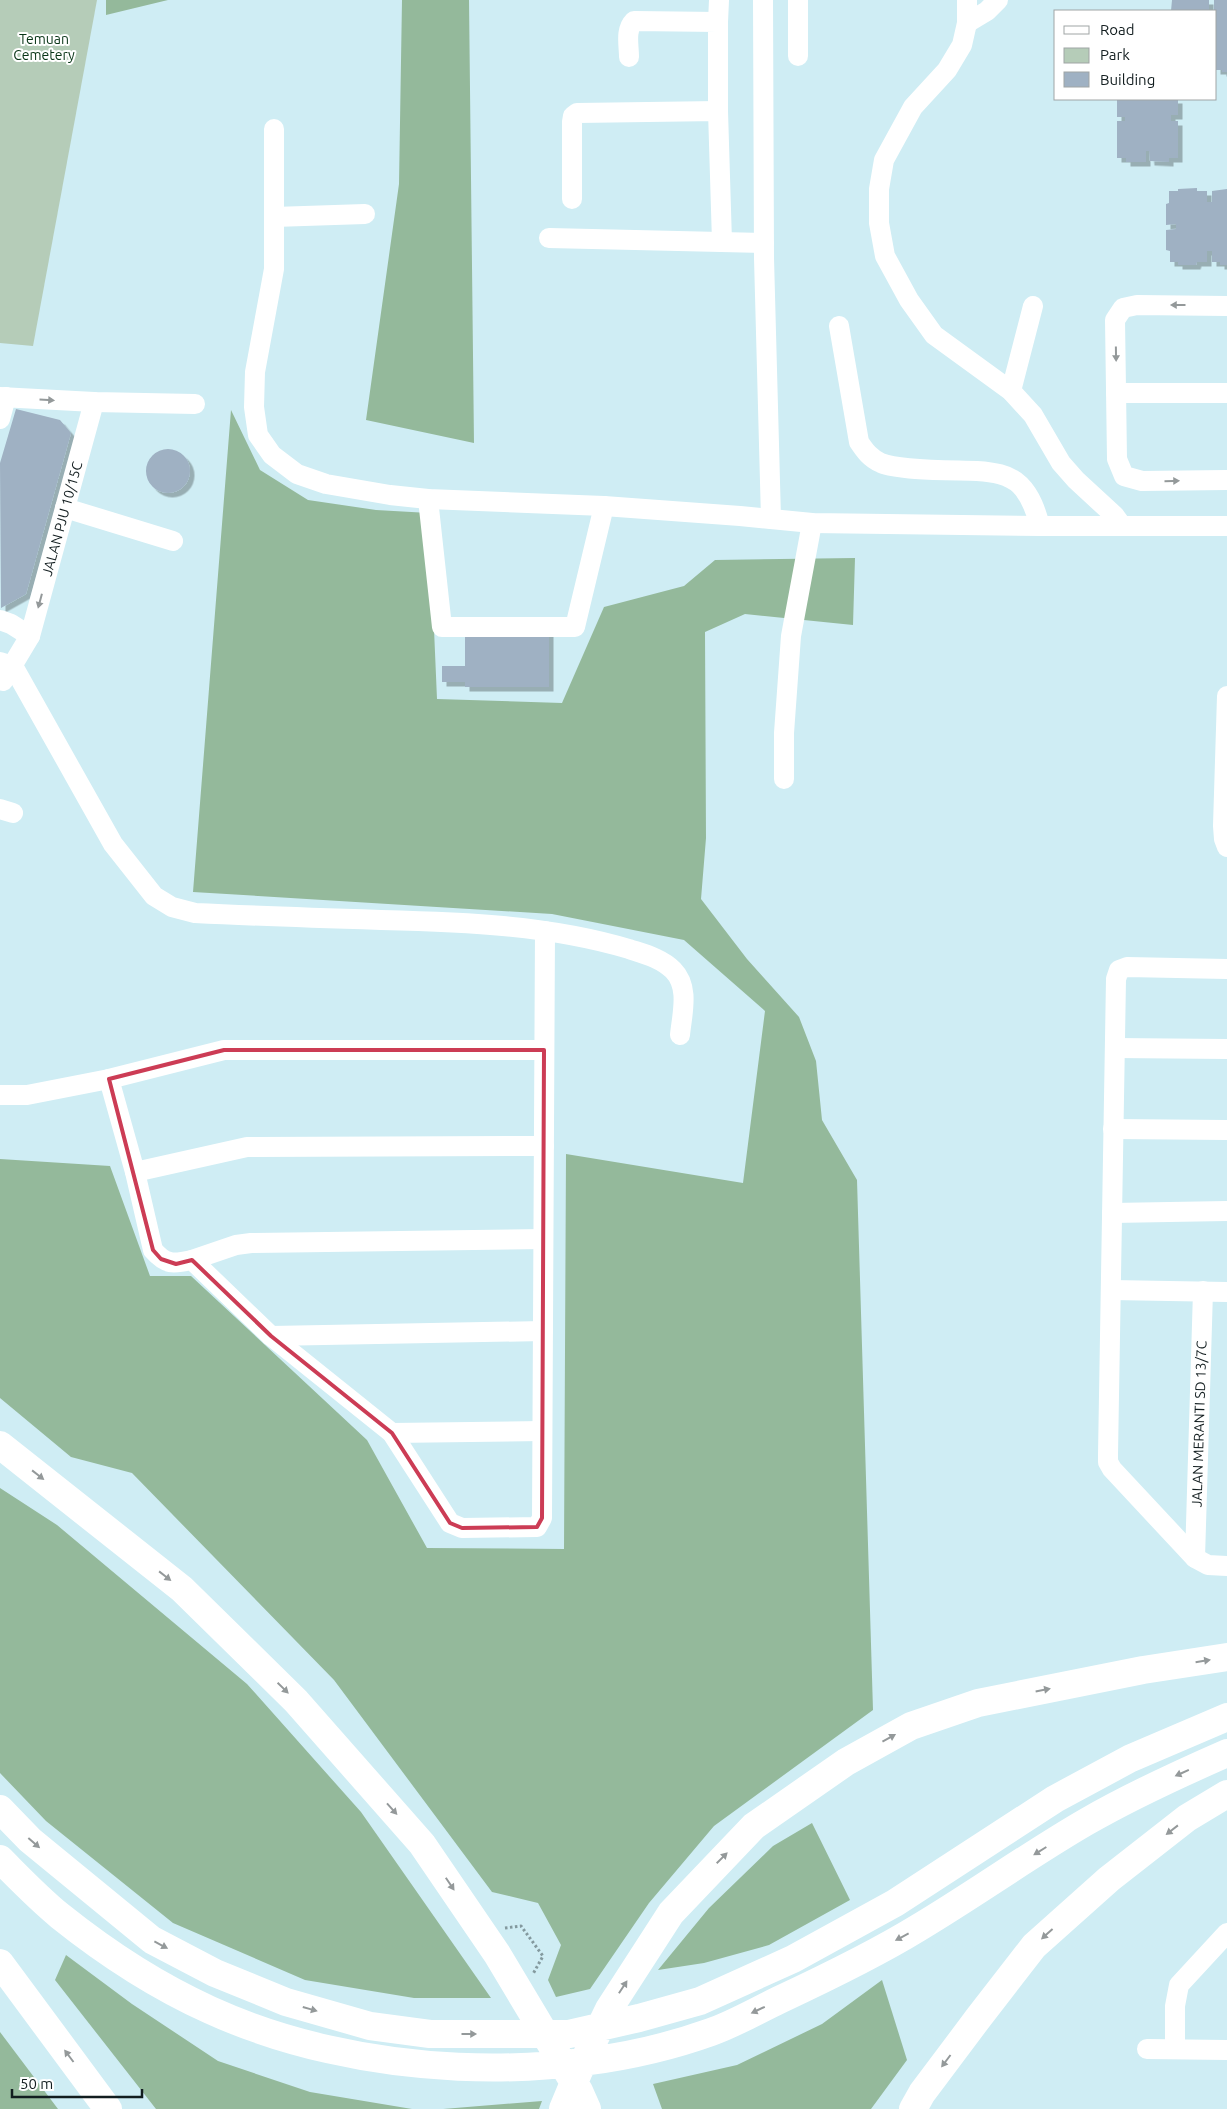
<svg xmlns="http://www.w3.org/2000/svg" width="1227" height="2109" viewBox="0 0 1227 2109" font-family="Ubuntu,sans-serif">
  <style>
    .green { fill: #b5ccb8 }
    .forest { fill: #94b99b }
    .building { fill: #9fb1c3; filter: url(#shadow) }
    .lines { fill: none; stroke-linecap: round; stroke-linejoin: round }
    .path { stroke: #83999e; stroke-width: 3; stroke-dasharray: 2.5 2.5; stroke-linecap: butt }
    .minor { stroke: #fff; stroke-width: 20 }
    .highway { stroke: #fff; stroke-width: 28 }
    .oneway { fill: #94999a }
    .marked { fill: none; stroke: #cc3c55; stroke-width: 4; stroke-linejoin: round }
    .labels { text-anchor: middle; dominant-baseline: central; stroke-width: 4; stroke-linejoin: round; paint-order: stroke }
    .park-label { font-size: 14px; fill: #083416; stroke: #fff }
    .street-label { font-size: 14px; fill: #121d1f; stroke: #fff }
  </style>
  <defs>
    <filter id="shadow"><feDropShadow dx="4.5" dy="4.5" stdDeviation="0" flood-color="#0004"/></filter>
  </defs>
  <rect width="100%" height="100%" fill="#cfedf4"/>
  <path class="green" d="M0 0H97L33 346 0 343Z"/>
  <path class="forest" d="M106 0H168L106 15Z
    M402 0H469L474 443 366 420 399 184Z
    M231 410 260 470 308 500 376 510 429 513 437 699 562 703 604 607 684 586 715 560 855 558 853 625 745 614 705 632 706 838 701 899 747 959 799 1017 816 1061 822 1120 857 1180 873 1710 714 1826 649 1903 590 1989 556 1997 548 1980 561 1945 538 1903 492 1892 334 1680 132 1473 71 1457 0 1398V1159L110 1166 150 1276H191L367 1440 427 1548 564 1549 566 1154 743 1183 765 1011 684 940 552 914 193 892Z
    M0 1488 57 1525 247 1684 361 1812 491 1998H414L305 1980 173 1923 46 1821 0 1773Z
    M812 1823 850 1900 769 1945 704 1963 658 1970 709 1908 773 1846Z
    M66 1955 132 2004 218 2061 310 2092 412 2109H156L55 1980Z
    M882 1980 907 2060 871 2109H662L653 2084 737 2065 822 2024Z
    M0 2032 58 2109H0Z
    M542 2101 539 2109H443Z"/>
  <path class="building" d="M1172 0H1209V11H1171Z
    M1214 0H1227V72H1222V70H1216V11H1214Z
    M1117 99H1178V115H1171V121H1178V158H1169V162L1150 161 1149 151H1146V162H1126V158H1117V121H1125V117H1117Z
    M1197 188V191H1207V202H1212V191L1227 189V265H1220V262H1212V251H1207V262H1197L1196 265H1178V262H1170V251L1166 250V230L1176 229V224L1166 225V204L1169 203V191H1178V189Z
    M16 409 60 420 71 433 26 594 1 608 0 463Z
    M146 471a22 22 0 1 1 44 0a22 22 0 1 1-44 0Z
    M549 631V687H465V682H442V666H465V632Z"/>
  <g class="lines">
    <path class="path" d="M505 1928 521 1926 543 1956 533 1974"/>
    <g class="minor">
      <path d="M763 0 764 258 771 519"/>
      <path d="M967 0V23L962 45 947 70 913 107 884 160 879 189V223L885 256 909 300 934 335 1011 391 1033 415 1061 463 1076 480 1114 515 1122 526"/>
      <path d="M718 22 719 0"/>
      <path d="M967 23 987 11 998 0"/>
      <path d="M798 56V0"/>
      <path d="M629 57C629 45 625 30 634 21L718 22V111"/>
      <path d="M274 129V269L255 372 254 407 258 435 272 455 297 474 326 484 390 495 428 499 604 506 740 516 812 523 1040 526H1227"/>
      <path d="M572 199V122L573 116 577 113 718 111 722 242"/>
      <path d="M274 217 365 214"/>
      <path d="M549 238 764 243"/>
      <path d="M1227 306 1137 305 1123 308 1115 320 1117 459 1124 476 1142 481 1227 480"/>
      <path d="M839 326 859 442C865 451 870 458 881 463 900 471 953 470 977 471 992 472 1009 474 1020 485 1031 496 1036 511 1040 526"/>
      <path d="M1011 391 1033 306"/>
      <path d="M1116 393H1227"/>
      <path d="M0 397 94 402 195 404"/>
      <path d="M0 419 6 397"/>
      <path d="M428 499 442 627H575L604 506"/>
      <path d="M65 508 173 541"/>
      <path d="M0 620 11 624 30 636"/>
      <path d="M0 662 13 666 113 844 154 896 172 907 195 913C257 916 319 918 381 920 463 922 549 925 629 949 644 954 661 958 673 970 690 987 682 1014 680 1035"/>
      <path id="s1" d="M3 681 30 636 94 402"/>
      <path d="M1227 696 1223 826 1224 839 1227 847"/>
      <path d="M784 779V733L791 636 812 523"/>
      <path d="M0 809 13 813"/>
      <path d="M1227 969 1127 967 1119 970 1116 979 1108 1455V1462L1112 1469 1195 1558 1208 1565 1227 1566"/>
      <path d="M1115 1048 1227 1049"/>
      <path d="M109 1079 135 1172 153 1250C166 1265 173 1264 192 1260L271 1336 392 1433 450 1523 462 1528 537 1527 542 1518 545 931"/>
      <path d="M0 1095H27L109 1079 224 1050H544"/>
      <path d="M1113 1129 1227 1130"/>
      <path d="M135 1172 247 1147 544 1146"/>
      <path d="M1112 1213 1227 1211"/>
      <path d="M192 1260 236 1245 251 1243 543 1239"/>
      <path d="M1111 1290 1227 1292"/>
      <path d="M271 1336 543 1331"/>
      <path d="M392 1433 542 1431"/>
      <path id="s2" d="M1195 1558 1203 1291"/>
      <path d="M1147 2049 1227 2050"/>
      <path d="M1175 2049V2006L1179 1985 1227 1933"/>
    </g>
    <path class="highway" d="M0 1445 182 1589 296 1701 422 1844 497 1954 579 2091 587 2109
      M0 1809 30 1840 152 1940 215 1973 286 2002 370 2026 430 2034H569L639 2018 700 2001 793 1959 895 1903 1055 1799 1131 1758 1227 1717
      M0 1859C19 1878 39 1899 60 1916 105 1952 157 1986 210 2010 357 2077 558 2087 711 2032 734 2024 756 2011 779 2000 826 1978 874 1955 918 1928 975 1894 1029 1855 1086 1822 1131 1796 1179 1774 1227 1753
      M0 1963 108 2109
      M563 2109 578 2073 609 2009 671 1913 754 1826 846 1762 911 1726 978 1703 1143 1670 1227 1657
      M913 2109 922 2093 979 2017 1034 1946 1109 1879 1187 1818 1227 1794"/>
  </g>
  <defs><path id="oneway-solid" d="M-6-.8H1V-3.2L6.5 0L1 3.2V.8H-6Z" transform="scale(1.25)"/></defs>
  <g class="oneway">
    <use href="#oneway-solid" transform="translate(1178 305) rotate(-180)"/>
    <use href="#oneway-solid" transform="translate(1116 354) rotate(89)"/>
    <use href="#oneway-solid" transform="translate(47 400) rotate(3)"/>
    <use href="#oneway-solid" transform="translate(1172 481) rotate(-1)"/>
    <use href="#oneway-solid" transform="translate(40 601) rotate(105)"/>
    <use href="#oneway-solid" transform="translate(38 1475) rotate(38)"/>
    <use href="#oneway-solid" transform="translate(165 1576) rotate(38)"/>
    <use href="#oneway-solid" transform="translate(1203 1661) rotate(-9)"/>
    <use href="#oneway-solid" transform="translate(283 1688) rotate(44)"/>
    <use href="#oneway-solid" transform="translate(1043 1690) rotate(-11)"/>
    <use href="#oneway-solid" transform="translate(889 1738) rotate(-29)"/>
    <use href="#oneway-solid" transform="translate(1182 1773) rotate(156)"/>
    <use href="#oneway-solid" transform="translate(392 1809) rotate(48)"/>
    <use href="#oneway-solid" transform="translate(1172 1830) rotate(142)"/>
    <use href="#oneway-solid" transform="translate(34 1843) rotate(41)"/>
    <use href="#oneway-solid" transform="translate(1040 1851) rotate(148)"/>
    <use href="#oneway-solid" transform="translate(722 1858) rotate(-45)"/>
    <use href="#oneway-solid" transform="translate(450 1884) rotate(56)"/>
    <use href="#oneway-solid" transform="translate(1047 1934) rotate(138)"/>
    <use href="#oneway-solid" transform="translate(902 1937) rotate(152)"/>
    <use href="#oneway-solid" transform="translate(161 1945) rotate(28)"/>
    <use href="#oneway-solid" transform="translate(623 1987) rotate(-57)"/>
    <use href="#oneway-solid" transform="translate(310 2009) rotate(16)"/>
    <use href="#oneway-solid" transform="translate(758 2010) rotate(155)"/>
    <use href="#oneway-solid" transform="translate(469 2034)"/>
    <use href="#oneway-solid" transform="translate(69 2056) rotate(-127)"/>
    <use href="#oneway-solid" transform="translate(946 2061) rotate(127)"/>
  </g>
  <path class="marked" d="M224 1050H544L542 1518 537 1527 462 1528 450 1523 392 1433 271 1336 192 1260 176 1264 161 1259 153 1250 109 1079Z"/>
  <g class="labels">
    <g class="park-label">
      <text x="44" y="39">Temuan<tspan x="44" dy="16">Cemetery</tspan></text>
    </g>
    <g class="street-label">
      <text stroke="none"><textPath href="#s1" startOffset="174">JALAN PJU 10/15C</textPath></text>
      <text stroke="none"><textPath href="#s2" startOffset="134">JALAN MERANTI SD 13/7C</textPath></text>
    </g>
  </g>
  <rect x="1054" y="10" width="162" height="90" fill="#ffffff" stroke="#a0a5a5"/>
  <rect x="1064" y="26" width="25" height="8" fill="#ffffff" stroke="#a0a5a5"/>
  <text x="1100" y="35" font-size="15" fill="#121d1f">Road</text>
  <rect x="1064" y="48" width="25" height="15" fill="#b5ccb8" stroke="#a0a5a5"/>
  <text x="1100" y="60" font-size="15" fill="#121d1f">Park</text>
  <rect x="1064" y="72" width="25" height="15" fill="#9fb1c3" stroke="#a0a5a5"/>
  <text x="1100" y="85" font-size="15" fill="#121d1f">Building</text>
  <path d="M12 2089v8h130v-8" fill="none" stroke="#121d1f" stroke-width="2.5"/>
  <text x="20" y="2089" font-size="15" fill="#121d1f" stroke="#ffffff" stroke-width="4" paint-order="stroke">50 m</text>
</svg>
